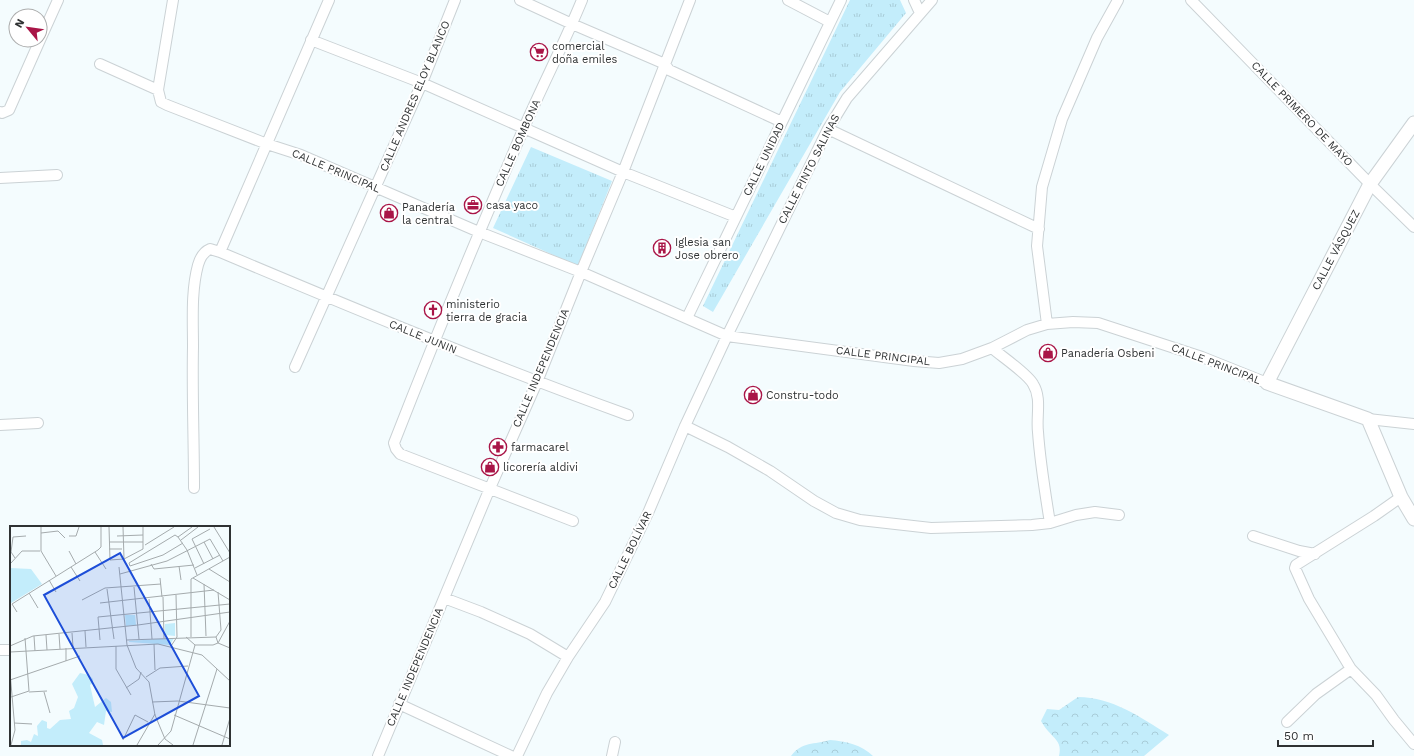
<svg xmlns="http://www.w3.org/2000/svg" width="1414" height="756" viewBox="0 0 1414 756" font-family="'Work Sans',sans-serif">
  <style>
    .forest { fill: url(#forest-crowns) }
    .park { fill: url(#park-tufts) }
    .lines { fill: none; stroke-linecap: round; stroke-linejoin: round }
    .minor-casing { stroke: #cbd2d5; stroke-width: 12 }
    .tertiary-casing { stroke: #cbd2d5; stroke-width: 15 }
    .minor { stroke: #fff; stroke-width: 10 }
    .tertiary { stroke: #fff; stroke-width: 13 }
    .labels { text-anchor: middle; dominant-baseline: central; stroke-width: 4; stroke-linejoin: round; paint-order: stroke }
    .poi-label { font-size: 11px; fill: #2f3233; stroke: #fff; text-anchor: start }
    .street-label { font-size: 11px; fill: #2f3233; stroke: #fff }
    .inset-road { fill: none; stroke: #a5abad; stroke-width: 1 }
    .view { fill: #1d4ed8; fill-opacity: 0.15; stroke: #1d4ed8; stroke-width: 2 }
    .inset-edge { fill: none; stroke: #2f3233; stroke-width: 2 }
  </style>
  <defs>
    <pattern id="forest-crowns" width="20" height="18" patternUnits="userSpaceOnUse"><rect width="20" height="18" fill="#c3edfb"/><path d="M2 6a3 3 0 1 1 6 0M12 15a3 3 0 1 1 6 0" fill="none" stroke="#a8ccd8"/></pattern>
    <pattern id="park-tufts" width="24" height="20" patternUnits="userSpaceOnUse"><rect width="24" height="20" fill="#c3edfb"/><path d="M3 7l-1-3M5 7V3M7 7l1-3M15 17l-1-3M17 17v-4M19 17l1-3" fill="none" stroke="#a8ccd8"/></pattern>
  </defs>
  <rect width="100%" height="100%" fill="#f4fcfe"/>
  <path class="forest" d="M1078 697C1112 697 1140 717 1169 735L1144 756H1059C1062 743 1056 740 1048 731 1045 728 1043 724 1041 721L1047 709 1059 710Z
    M830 740C845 741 862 745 873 756H791C802 741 814 745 830 740Z"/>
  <path class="park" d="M850 0H900L906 13 840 92 713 312 703 306Z
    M531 147 612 181 578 266 493 228Z"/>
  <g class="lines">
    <defs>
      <path id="minor" d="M520 0 572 24 665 64 669 70 782 122
        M788 0 830 22
        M914 0 920 13
        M1191 0 1370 184 1414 227
        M40 40 58 0
        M311 40 422 83 623 172 736 217
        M100 64 158 90 161 102 167 105 267 144 301 155 479 232 581 272 727 336 914 361 939 363 962 359 992 348 1027 330 1047 324 1073 322 1098 323 1202 357 1267 383
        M158 90 173 0
        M0 112 2 113 9 110 40 40
        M828 129 1039 229
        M0 178 57 175
        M220 252 329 0
        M687 318 841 0
        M1047 324 1037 246 1042 187 1062 119 1097 38 1118 0
        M992 348C1001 356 1028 374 1033 384 1042 398 1036 416 1038 432 1040 462 1045 492 1050 523
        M295 367 422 83 455 0
        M1368 419 1414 424
        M0 425 38 423
        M685 426 728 447 770 471 814 501 836 513 860 520 931 528 1032 525 1050 523 1076 515 1095 512 1119 515
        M194 488C194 441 192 394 193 347 193 320 191 291 198 265 200 258 203 252 210 249L220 252C355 309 490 365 628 415
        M1401 497 1374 516 1296 565 1295 568 1309 599 1351 669 1376 695 1394 720 1414 744
        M573 521 400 454 396 449 394 443C435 338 478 234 523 130 542 86 564 44 582 0
        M1253 536 1299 551 1315 554
        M444 598 481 612 530 634 568 657
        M0 650H11
        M399 704 511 756
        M1287 722 1316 694 1351 669
        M378 756 490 488 537 382 581 272 623 172 690 0
        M517 756 547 693 568 657 605 602 648 513 685 426 727 336 828 129 847 98 932 0
        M612 756 615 742"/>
      <path id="tertiary" d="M1414 123 1370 184 1267 383 1368 419 1401 497 1414 519"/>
    </defs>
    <use href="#minor" class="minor-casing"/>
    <use href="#tertiary" class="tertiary-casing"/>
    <use href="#minor" class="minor"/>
    <use href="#tertiary" class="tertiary"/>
  </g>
  <defs>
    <symbol id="supermarket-ring" viewBox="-11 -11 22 22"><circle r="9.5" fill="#fff" stroke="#a91547" stroke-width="1.5"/><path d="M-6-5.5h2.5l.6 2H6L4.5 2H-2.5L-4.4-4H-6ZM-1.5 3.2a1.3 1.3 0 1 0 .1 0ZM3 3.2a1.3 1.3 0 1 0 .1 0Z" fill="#a91547"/></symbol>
    <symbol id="office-ring" viewBox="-11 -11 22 22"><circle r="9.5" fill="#fff" stroke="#a91547" stroke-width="1.5"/><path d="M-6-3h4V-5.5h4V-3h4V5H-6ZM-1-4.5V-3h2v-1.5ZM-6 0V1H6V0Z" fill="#a91547"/></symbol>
    <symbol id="shop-ring" viewBox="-11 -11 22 22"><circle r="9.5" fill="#fff" stroke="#a91547" stroke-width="1.5"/><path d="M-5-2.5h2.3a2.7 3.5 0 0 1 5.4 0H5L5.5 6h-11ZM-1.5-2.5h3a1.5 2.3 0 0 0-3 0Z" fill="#a91547"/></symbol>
    <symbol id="building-ring" viewBox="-11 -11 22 22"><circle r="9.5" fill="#fff" stroke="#a91547" stroke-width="1.5"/><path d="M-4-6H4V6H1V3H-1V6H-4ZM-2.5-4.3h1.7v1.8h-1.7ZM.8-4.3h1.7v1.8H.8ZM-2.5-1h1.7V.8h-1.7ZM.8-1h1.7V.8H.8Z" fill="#a91547"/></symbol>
    <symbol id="church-ring" viewBox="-11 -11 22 22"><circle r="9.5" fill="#fff" stroke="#a91547" stroke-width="1.5"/><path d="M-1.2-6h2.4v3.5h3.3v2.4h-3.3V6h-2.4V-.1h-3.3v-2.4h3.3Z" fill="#a91547"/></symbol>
    <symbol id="pharmacy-ring" viewBox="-11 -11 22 22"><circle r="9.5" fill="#fff" stroke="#a91547" stroke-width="1.5"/><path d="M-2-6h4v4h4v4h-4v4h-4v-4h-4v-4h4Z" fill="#a91547"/></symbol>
  </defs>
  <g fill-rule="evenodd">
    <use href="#supermarket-ring" x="529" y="42" width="20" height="20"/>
    <use href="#office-ring" x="463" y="195" width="20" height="20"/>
    <use href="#shop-ring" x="379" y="203" width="20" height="20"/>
    <use href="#building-ring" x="652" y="238" width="20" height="20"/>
    <use href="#church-ring" x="423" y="300" width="20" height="20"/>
    <use href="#shop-ring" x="1038" y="343" width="20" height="20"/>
    <use href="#shop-ring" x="743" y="385" width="20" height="20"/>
    <use href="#pharmacy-ring" x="488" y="437" width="20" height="20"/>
    <use href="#shop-ring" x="480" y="457" width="20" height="20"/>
  </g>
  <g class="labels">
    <g class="poi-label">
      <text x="552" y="46">comercial<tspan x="552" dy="13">doña emiles</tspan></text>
      <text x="486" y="205">casa yaco</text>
      <text x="402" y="207">Panadería<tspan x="402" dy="13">la central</tspan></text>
      <text x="675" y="242">Iglesia san<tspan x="675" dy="13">Jose obrero</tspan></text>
      <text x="446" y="304">ministerio<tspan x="446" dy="13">tierra de gracia</tspan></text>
      <text x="1061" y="353">Panadería Osbeni</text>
      <text x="766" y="395">Constru-todo</text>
      <text x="511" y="447">farmacarel</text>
      <text x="503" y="467">licorería aldivi</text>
    </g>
    <g class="street-label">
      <text transform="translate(415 96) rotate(-67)">CALLE ANDRES ELOY BLANCO</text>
      <text transform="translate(1302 114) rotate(46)">CALLE PRIMERO DE MAYO</text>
      <text transform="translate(518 143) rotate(-66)">CALLE BOMBONA</text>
      <text transform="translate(764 159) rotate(-64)">CALLE UNIDAD</text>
      <text transform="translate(809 169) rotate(-63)">CALLE PINTO SALINAS</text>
      <text transform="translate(336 171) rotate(23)">CALLE PRINCIPAL</text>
      <text transform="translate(1336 250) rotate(-62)">CALLE VÁSQUEZ</text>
      <text transform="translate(423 337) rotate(22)">CALLE JUNIN</text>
      <text transform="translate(883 356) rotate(7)">CALLE PRINCIPAL</text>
      <text transform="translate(1216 364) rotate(21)">CALLE PRINCIPAL</text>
      <text transform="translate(541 368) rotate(-67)">CALLE INDEPENDENCIA</text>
      <text transform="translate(630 550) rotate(-64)">CALLE BOLÍVAR</text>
      <text transform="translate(415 667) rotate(-67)">CALLE INDEPENDENCIA</text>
    </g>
  </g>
  <g transform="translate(10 526)">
    <rect width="220" height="220" fill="#f4fcfe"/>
    <path d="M70 147 79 149 83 153V157L80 159 85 181 96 172 101 176 102 186 96 185 94 199 87 196 79 207 92 214 93 219H11V215L17 214 21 216 24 208 28 210 27 200 32 194 37 196V202L40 203 50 194 61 193 59 185 64 182 68 171 62 158Z" fill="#c3edfb"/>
    <path d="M115 89H125L126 99 116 100ZM164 112 160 119 119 116V115Z" fill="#c3edfb"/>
    <path d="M0 42 21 43 32 58 1 77ZM165 97V110L155 109V98Z" fill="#c3edfb"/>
    <path class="inset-road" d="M31 1V25L46 50M99 1 100 34 114 33 133 23V1M113 1 114 33M204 1 220 27M31 7 48 5 55 12M59 10H66L69 1M107 10 133 9M168 11 177 24 187 49M171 14 188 1M99 16H133M194 16 203 33M173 17 153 29 120 40 119 37 165 9 168 11 182 1M135 19 164 1M99 23H112M59 25 66 38M85 26 96 43M5 32 1 26 3 11 16 10M1 37 12 25H30M141 38 144 43 184 39M194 38 182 13 200 3M169 40 171 54M61 41 70 55M109 41 117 119 126 142 139 156 145 189 155 213 163 219M185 42 210 29M199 43 220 56M110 48 157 35 200 13 213 35M150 52 152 71M183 52 220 74M39 54 46 66M194 58 196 110M124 61 129 113M97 63 104 113M19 67 28 82M153 71 154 112M139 73 142 113M72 74 95 62 151 58M90 77 204 64M7 86 2 78 88 24 91 21V1M220 95 208 117 220 122M75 105 76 121M62 107 63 121M49 108 50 123M36 109 37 124M24 110 25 125M176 111 185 119H203L208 117 206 111M181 111V53L220 31M206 111 211 104 208 66M90 114 88 91 220 78M117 114 206 111M144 118 145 144M0 120 23 110 128 99 220 86M106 120V143L121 169M161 120 167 111 166 69M56 122V135M0 126 148 118 192 129 220 155M0 146 5 204 1 219M136 151 150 142 178 140M0 154 70 130M116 162 129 153 131 146M19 166 37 165M34 166 40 187M1 171 19 165 15 112M142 176 168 175 220 182M164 189 220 213M4 197 22 198M113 214 125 189 138 196M127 219 145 188M148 219 161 205 185 119M183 219 207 143M212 219 220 192"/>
    <path class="view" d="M110 27 189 170 113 212 34 69Z"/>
    <rect width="220" height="220" class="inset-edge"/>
  </g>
  <g transform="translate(28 28) rotate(299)"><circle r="19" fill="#ffffff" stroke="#acadad"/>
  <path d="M0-3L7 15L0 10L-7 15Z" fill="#a91547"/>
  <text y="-6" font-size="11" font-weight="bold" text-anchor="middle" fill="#2f3233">N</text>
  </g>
  <path d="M1278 740v6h95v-6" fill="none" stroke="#2f3233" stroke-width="2"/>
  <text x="1284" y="740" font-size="12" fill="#2f3233" stroke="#ffffff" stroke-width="3" paint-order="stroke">50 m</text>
</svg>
